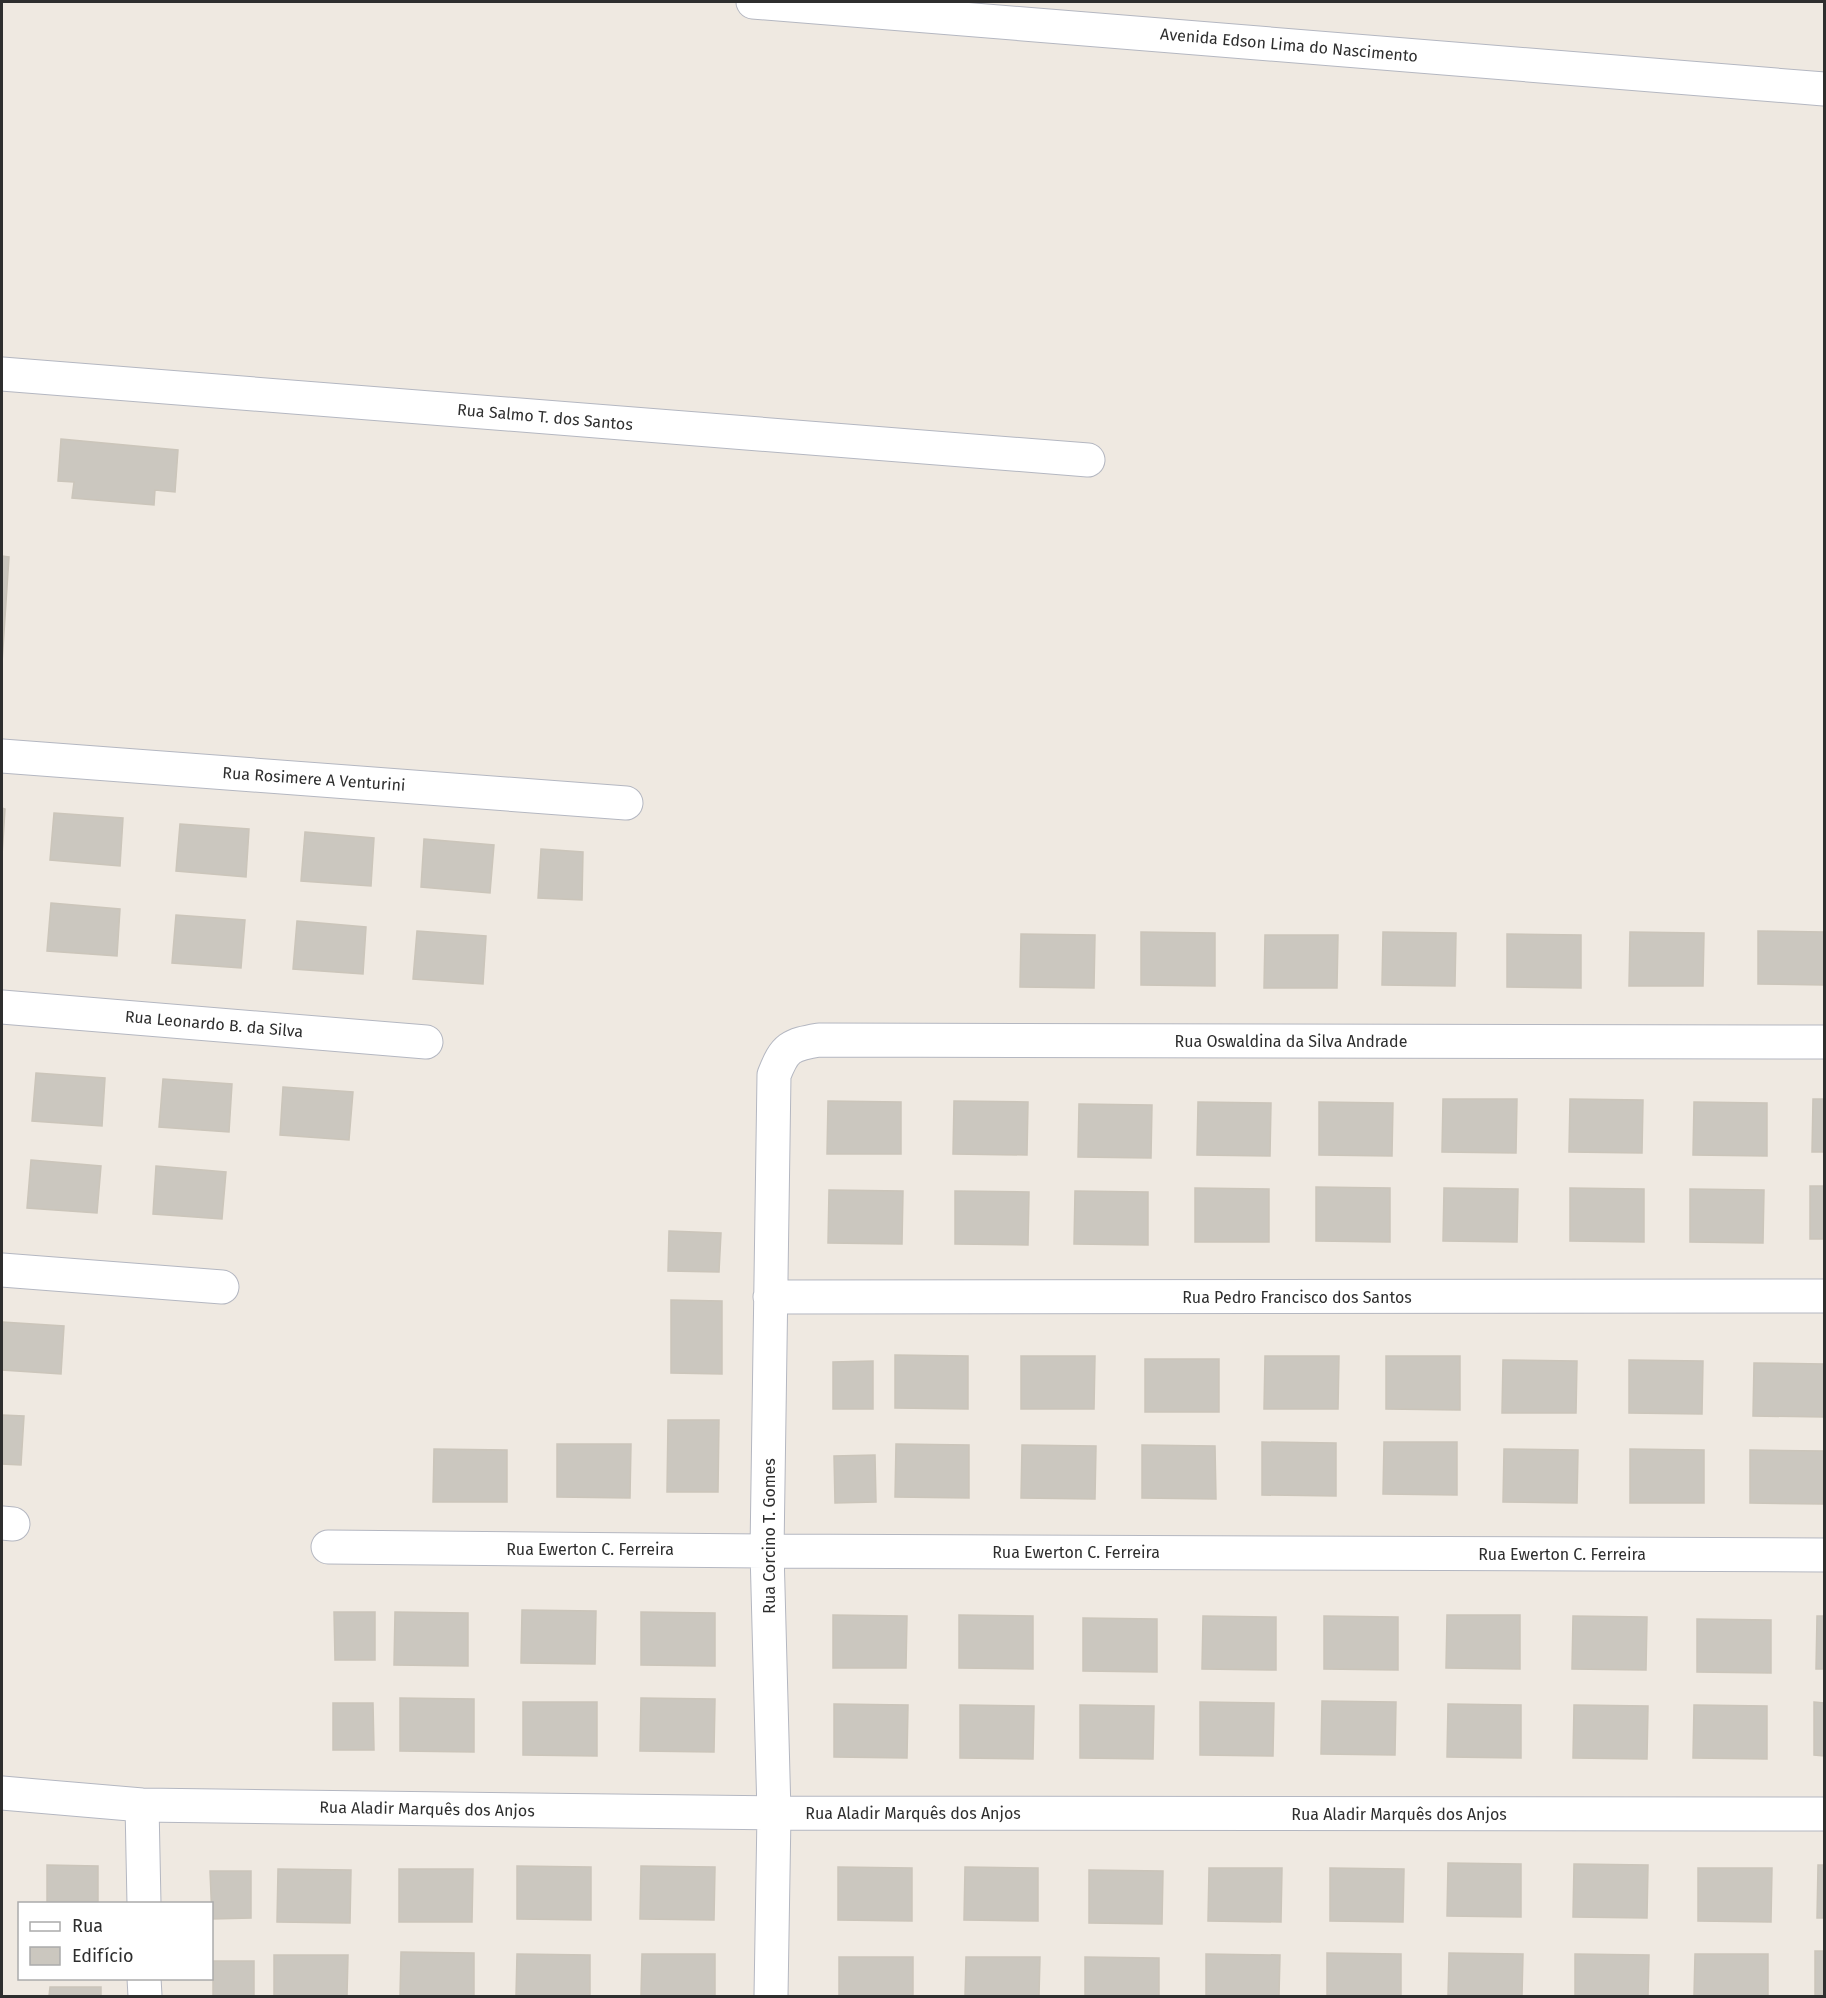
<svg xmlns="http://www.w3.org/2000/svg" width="1826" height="1998" viewBox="0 0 1826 1998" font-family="'Fira Sans',sans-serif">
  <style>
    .building { fill: #cbc7bf; stroke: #cbc5ba; stroke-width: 1.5 }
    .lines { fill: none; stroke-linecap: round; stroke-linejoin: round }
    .street-casing { stroke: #b4b7c1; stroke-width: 35 }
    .secondary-casing { stroke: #b4b7c1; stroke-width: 35 }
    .street { stroke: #fff; stroke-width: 33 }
    .secondary { stroke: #fff; stroke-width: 33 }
    .labels { text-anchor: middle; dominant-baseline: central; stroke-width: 4.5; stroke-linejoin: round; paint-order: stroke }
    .street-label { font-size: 16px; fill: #2e2e2e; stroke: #fff }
  </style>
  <rect width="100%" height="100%" fill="#efe9e1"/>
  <path class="building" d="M61 439 178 450 175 492 155 490 154 505 72 498 74 482 58 481Z
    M2 556 9 557 2 663Z
    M2 808 5 809 2 856Z
    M54 813 123 818 120 866 50 860Z
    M180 824 249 829 246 877 176 871Z
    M305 832 374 838 371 886 301 881Z
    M424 839 494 845 490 893 421 887Z
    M541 849 583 852 582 900 538 898Z
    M51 903 120 909 117 956 47 951Z
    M176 915 245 920 241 968 172 963Z
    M297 921 366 927 363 974 293 969Z
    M417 931 486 936 483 984 413 979Z
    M1758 931 1824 932V985L1758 984Z
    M1141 932 1215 933V986L1141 985Z
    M1383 932 1456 933 1455 986 1382 985Z
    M1630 932 1704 933 1703 986H1629Z
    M1021 934 1095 935 1094 988 1020 987Z
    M1507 934 1581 935V988L1507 987Z
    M1265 935H1338L1337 988H1264Z
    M36 1073 105 1078 102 1126 32 1121Z
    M163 1079 232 1084 229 1132 159 1127Z
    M283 1087 353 1092 349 1140 280 1135Z
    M1443 1099H1517L1516 1153 1442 1152Z
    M1570 1099 1643 1100 1642 1153 1569 1152Z
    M1813 1099H1824V1152H1812Z
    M828 1101 901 1102V1154H827Z
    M954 1101 1028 1102 1027 1155 953 1154Z
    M1198 1102 1271 1103 1270 1156 1197 1155Z
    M1319 1102 1393 1103 1392 1156 1319 1155Z
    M1694 1102 1767 1103V1156L1693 1155Z
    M1079 1104 1152 1105 1151 1158 1078 1157Z
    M31 1160 101 1166 97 1213 27 1208Z
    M156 1166 226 1172 222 1219 153 1214Z
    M1810 1186H1824V1239H1810Z
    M1316 1187 1390 1188V1242L1316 1241Z
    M1195 1188 1269 1189V1242H1195Z
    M1444 1188 1518 1189 1517 1242 1443 1241Z
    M1570 1188 1644 1189V1242L1570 1241Z
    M1690 1189 1764 1190 1763 1243 1690 1242Z
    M829 1190 903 1191 902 1244 828 1243Z
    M955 1191 1029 1192 1028 1245 955 1244Z
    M1075 1191 1148 1192V1245L1074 1244Z
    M669 1231 721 1233 719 1272 668 1271Z
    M671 1300 722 1301V1374L671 1373Z
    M2 1322 64 1326 61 1374 2 1370Z
    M895 1355 968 1356V1409L895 1408Z
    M1021 1356H1095L1094 1409H1021Z
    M1265 1356H1339L1338 1409H1264Z
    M1386 1356H1460V1410L1386 1409Z
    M1145 1359H1219V1412H1145Z
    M1503 1360 1577 1361 1576 1413H1502Z
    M1629 1360 1703 1361 1702 1414 1629 1413Z
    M873 1361V1409H833V1362Z
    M1754 1363 1824 1364V1417L1753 1416Z
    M2 1415 24 1416 21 1465 2 1464Z
    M668 1420H719L718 1492H667Z
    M1262 1442 1336 1443V1496L1262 1495Z
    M1384 1442H1457V1495L1383 1494Z
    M557 1444H631L630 1498 557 1497Z
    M896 1444 969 1445V1498L895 1497Z
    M1022 1445 1096 1446 1095 1499 1021 1498Z
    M1142 1445 1215 1446 1216 1499 1142 1498Z
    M434 1449 507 1450V1502H433Z
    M1504 1449 1578 1450 1577 1503 1503 1502Z
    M1630 1449 1704 1450V1503H1630Z
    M1750 1450 1824 1451 1823 1504 1750 1503Z
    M875 1455 876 1502 835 1503 834 1456Z
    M522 1610 596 1611 595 1664 521 1663Z
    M334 1612H375V1660H335Z
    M395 1612 468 1613V1666L394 1665Z
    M641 1612 715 1613V1666L641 1665Z
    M833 1615 907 1616 906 1668H833Z
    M959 1615 1033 1616V1669L959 1668Z
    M1447 1615H1520V1669L1446 1668Z
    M1203 1616 1276 1617V1670L1202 1669Z
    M1324 1616 1398 1617V1670L1324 1669Z
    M1573 1616 1647 1617 1646 1670 1572 1669Z
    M1817 1616H1824V1669H1816Z
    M1083 1618 1157 1619V1672L1083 1671Z
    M1697 1619 1771 1620V1673L1697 1672Z
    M400 1698 474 1699V1752L400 1751Z
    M641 1698 715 1699 714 1752 640 1751Z
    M1322 1701 1396 1702 1395 1755 1321 1754Z
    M523 1702H597V1756L523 1755Z
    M1200 1702 1274 1703 1273 1756 1200 1755Z
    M1814 1702 1824 1703V1756L1814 1755Z
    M333 1703H373L374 1750H333Z
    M834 1704 908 1705 907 1758 834 1757Z
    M1448 1704 1521 1705V1758L1447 1757Z
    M960 1705 1034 1706 1033 1759 960 1758Z
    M1080 1705 1154 1706 1153 1759 1080 1758Z
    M1574 1705 1648 1706 1647 1759 1573 1758Z
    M1694 1705 1767 1706V1759L1693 1758Z
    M1448 1863 1521 1864V1917L1447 1916Z
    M1574 1864 1648 1865 1647 1918 1573 1917Z
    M47 1865 98 1866V1904H47Z
    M1818 1865H1824V1918H1817Z
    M517 1866 591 1867V1920L517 1919Z
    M641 1866 715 1867 714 1920 640 1919Z
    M838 1867 912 1868V1921L838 1920Z
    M965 1867 1038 1868V1921L964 1920Z
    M1209 1868H1282L1281 1922 1208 1921Z
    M1330 1868 1404 1869 1403 1922 1330 1921Z
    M1698 1868H1772L1771 1922 1698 1921Z
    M278 1869 351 1870 350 1923 277 1922Z
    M399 1869H473L472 1922H399Z
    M1089 1870 1163 1871 1162 1924 1089 1923Z
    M210 1871H251V1918L212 1919Z
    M1815 1951H1824V1996H1815Z
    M401 1952 474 1953V1996H400Z
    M1327 1953 1401 1954V1996H1327Z
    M1449 1953 1523 1954 1522 1996H1448Z
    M517 1954 590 1955V1996H516Z
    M642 1954H715V1996H641Z
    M1206 1954 1280 1955 1279 1996H1206Z
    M1575 1954 1649 1955 1648 1996H1575Z
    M1695 1954H1768V1996H1694Z
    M274 1955H348L347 1996H274Z
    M839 1957H913V1996H839Z
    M966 1957H1040L1039 1996H965Z
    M1085 1957 1159 1958V1996H1085Z
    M213 1961H254V1996H213Z
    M50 1987H101V1996H49Z"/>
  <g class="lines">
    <defs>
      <path id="street" d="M2 374 1088 460
        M2 756 626 803
        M2 1007 426 1042
        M2 1270 222 1287
        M770 1297 1824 1296
        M2 1523 13 1524
        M328 1547 767 1551 1824 1555
        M2 1793 142 1805 774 1813 1824 1814
        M142 1805 144 1904
        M144 1978 145 1996
        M771 1996 774 1813 767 1551 774 1075C785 1047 790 1045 819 1040L1824 1042"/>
      <path id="secondary" d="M753 2 1824 89"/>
    </defs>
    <use href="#street" class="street-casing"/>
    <use href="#secondary" class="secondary-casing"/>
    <use href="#street" class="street"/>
    <use href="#secondary" class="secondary"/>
  </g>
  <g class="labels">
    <g class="street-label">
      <text transform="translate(1289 45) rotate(5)">Avenida Edson Lima do Nascimento</text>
      <text transform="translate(545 417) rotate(5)">Rua Salmo T. dos Santos</text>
      <text transform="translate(314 779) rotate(4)">Rua Rosimere A Venturini</text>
      <text transform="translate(214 1024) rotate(5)">Rua Leonardo B. da Silva</text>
      <text x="1291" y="1041">Rua Oswaldina da Silva Andrade</text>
      <text x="1297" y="1297">Rua Pedro Francisco dos Santos</text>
      <text transform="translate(769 1536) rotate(-90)">Rua Corcino T. Gomes</text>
      <text x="590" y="1549">Rua Ewerton C. Ferreira</text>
      <text x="1076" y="1552">Rua Ewerton C. Ferreira</text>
      <text x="1562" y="1554">Rua Ewerton C. Ferreira</text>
      <text transform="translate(427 1809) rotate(1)">Rua Aladir Marquês dos Anjos</text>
      <text x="913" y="1813">Rua Aladir Marquês dos Anjos</text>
      <text x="1399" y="1814">Rua Aladir Marquês dos Anjos</text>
    </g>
  </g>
  <rect width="1826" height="1998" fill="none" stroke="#2e2e2e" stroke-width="6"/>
  <rect x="18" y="1902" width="195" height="78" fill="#ffffff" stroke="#ababab" stroke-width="1.5"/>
  <rect x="30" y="1922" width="30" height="9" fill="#ffffff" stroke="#ababab" stroke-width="1.5"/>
  <text x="72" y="1932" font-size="18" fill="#2e2e2e">Rua</text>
  <rect x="30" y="1947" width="30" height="18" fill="#cbc7bf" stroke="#ababab" stroke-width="1.5"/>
  <text x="72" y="1962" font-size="18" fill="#2e2e2e">Edifício</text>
</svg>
